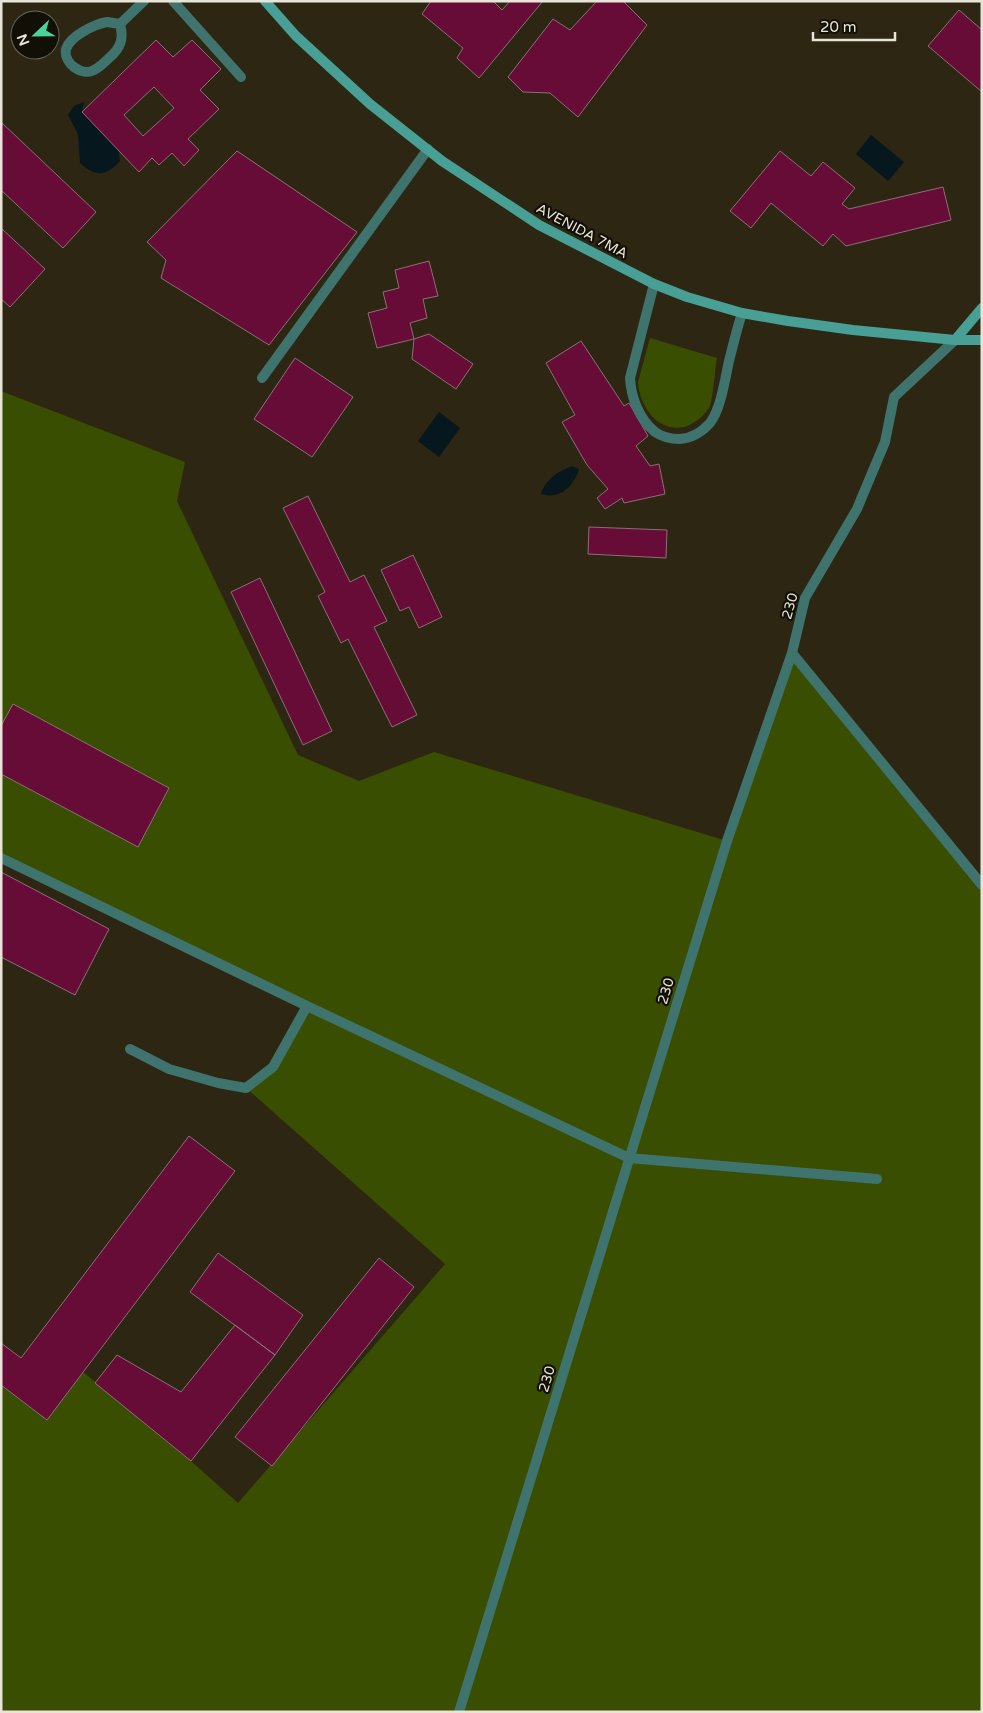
<svg xmlns="http://www.w3.org/2000/svg" width="983" height="1713" viewBox="0 0 983 1713" font-family="'Varela Round',sans-serif">
  <style>
    .green { fill: #394e00 }
    .water { fill: #06171d }
    .building { fill: #660c37; stroke: #8a7077; fill-rule: evenodd }
    .lines { fill: none; stroke-linecap: round; stroke-linejoin: round }
    .lane { stroke: #3f736d; stroke-width: 10 }
    .secondary { stroke: #479f95; stroke-width: 10 }
    .labels { text-anchor: middle; dominant-baseline: central; stroke-width: 4.5; stroke-linejoin: round; paint-order: stroke }
    .street-label { font-size: 14px; fill: #e8e4d7; stroke: #120f07 }
  </style>
  <rect width="100%" height="100%" fill="#2d2612"/>
  <path class="green" d="M650 338 717 358C715 368 713 402 709 408 681 447 641 423 638 382Z
    M1 391 185 462 177 501 298 755 359 781 434 752 727 841 792 653 982 885V1712H1V1385L47 1420 83 1372 191 1461 238 1503 445 1264 246 1088 273 1066 307 1006 1 858Z"/>
  <path class="water" d="M84 102 82 112 118 149 120 161C105 177 96 177 80 163L78 134 68 115 74 106Z
    M871 135 904 162 888 181 856 154Z
    M439 412 460 428 439 457 418 441Z
    M572 466 579 469C576 480 567 493 554 495 550 496 545 495 541 494 545 479 558 472 572 466Z"/>
  <path class="building" d="M431 1H493L502 10 510 1H543L479 78 457 58 463 48 422 14Z
    M597 1H623L647 25 578 117 550 93 523 92 508 77 553 19 570 30Z
    M959 10 982 30V92L928 46Z
    M156 40 173 57 192 40 221 69 200 90 219 109 188 139 199 150 184 166 172 153 159 165 152 158 139 172 82 112ZM154 87 174 108 143 136 124 115Z
    M1 122 96 212 63 248 1 190Z
    M237 151 357 232 269 345 161 278 166 260 147 242Z
    M780 151 811 176 823 162 855 188 842 204 849 209 943 187 951 220 846 246 833 234 823 246 771 203 751 228 730 211Z
    M1 228 45 269 10 307 1 299Z
    M429 261 438 296 423 299 427 318 410 323 414 339 377 348 368 313 387 308 383 292 399 288 395 270Z
    M429 334 473 364 456 389 412 359 414 339Z
    M581 341 624 406 629 403 648 436 636 446 650 466 659 464 665 494 624 503 622 498 605 509 597 498 608 489 587 465 562 422 575 415 546 363Z
    M295 358 353 397 312 457 254 419Z
    M308 496 350 582 364 575 387 621 374 627 417 715 392 727 348 639 341 643 318 596 325 592 283 508Z
    M589 527 667 530 666 558 588 554Z
    M413 555 442 617 419 628 409 607 400 611 381 570Z
    M260 578 332 731 303 745 231 592Z
    M13 704 169 788 138 847 1 774V726Z
    M1 872 109 929 75 995 1 957Z
    M189 1136 235 1171 47 1420 1 1385V1343L21 1358Z
    M218 1253 303 1315 275 1355 190 1292Z
    M379 1258 414 1287 272 1466 235 1437Z
    M235 1325 275 1355 191 1461 95 1383 117 1355 181 1392Z"/>
  <g class="lines">
    <path class="lane" d="M173 1 241 77
      M107 22 120 24C124 38 121 48 109 58 105 62 100 67 94 70 82 77 63 63 66 49 70 36 95 24 107 22Z
      M120 24 144 1
      M654 284 630 378C631 397 639 419 655 432 662 437 672 439 680 439 692 438 702 432 710 423 721 409 725 379 729 361 733 345 737 329 742 313
      M262 378 428 149
      M792 653 982 885
      M1 858 307 1006 629 1158 877 1179
      M130 1049 169 1069 218 1083 246 1088 273 1067 307 1006
      M459 1712 727 841 792 653 805 598 857 509 885 442 894 397 955 340"/>
    <path class="secondary" d="M265 1 296 36 370 104 442 161 539 225 654 284 687 297 742 313 788 321 853 330 955 340H982
      M955 340 982 308"/>
  </g>
  <g class="labels">
    <g class="street-label">
      <text transform="translate(582 231) rotate(28)">AVENIDA 7MA</text>
      <text transform="translate(790 606) rotate(-74)">230</text>
      <text transform="translate(666 991) rotate(-73)">230</text>
      <text transform="translate(547 1379) rotate(-73)">230</text>
    </g>
  </g>
  <rect width="983" height="1713" fill="none" stroke="#e8e4d7" stroke-width="5"/>
  <g transform="translate(35 35) rotate(248)"><circle r="24" fill="#120f07" stroke="#68645a"/>
  <path d="M0-4L9 19L0 12L-9 19Z" fill="#4ad49c"/>
  <text y="-8" font-size="14" font-weight="bold" text-anchor="middle" fill="#e8e4d7">N</text>
  </g>
  <path d="M813 32v8h82v-8" fill="none" stroke="#e8e4d7" stroke-width="2.5"/>
  <text x="820" y="32" font-size="15" fill="#e8e4d7" stroke="#120f07" stroke-width="4" paint-order="stroke">20 m</text>
</svg>
